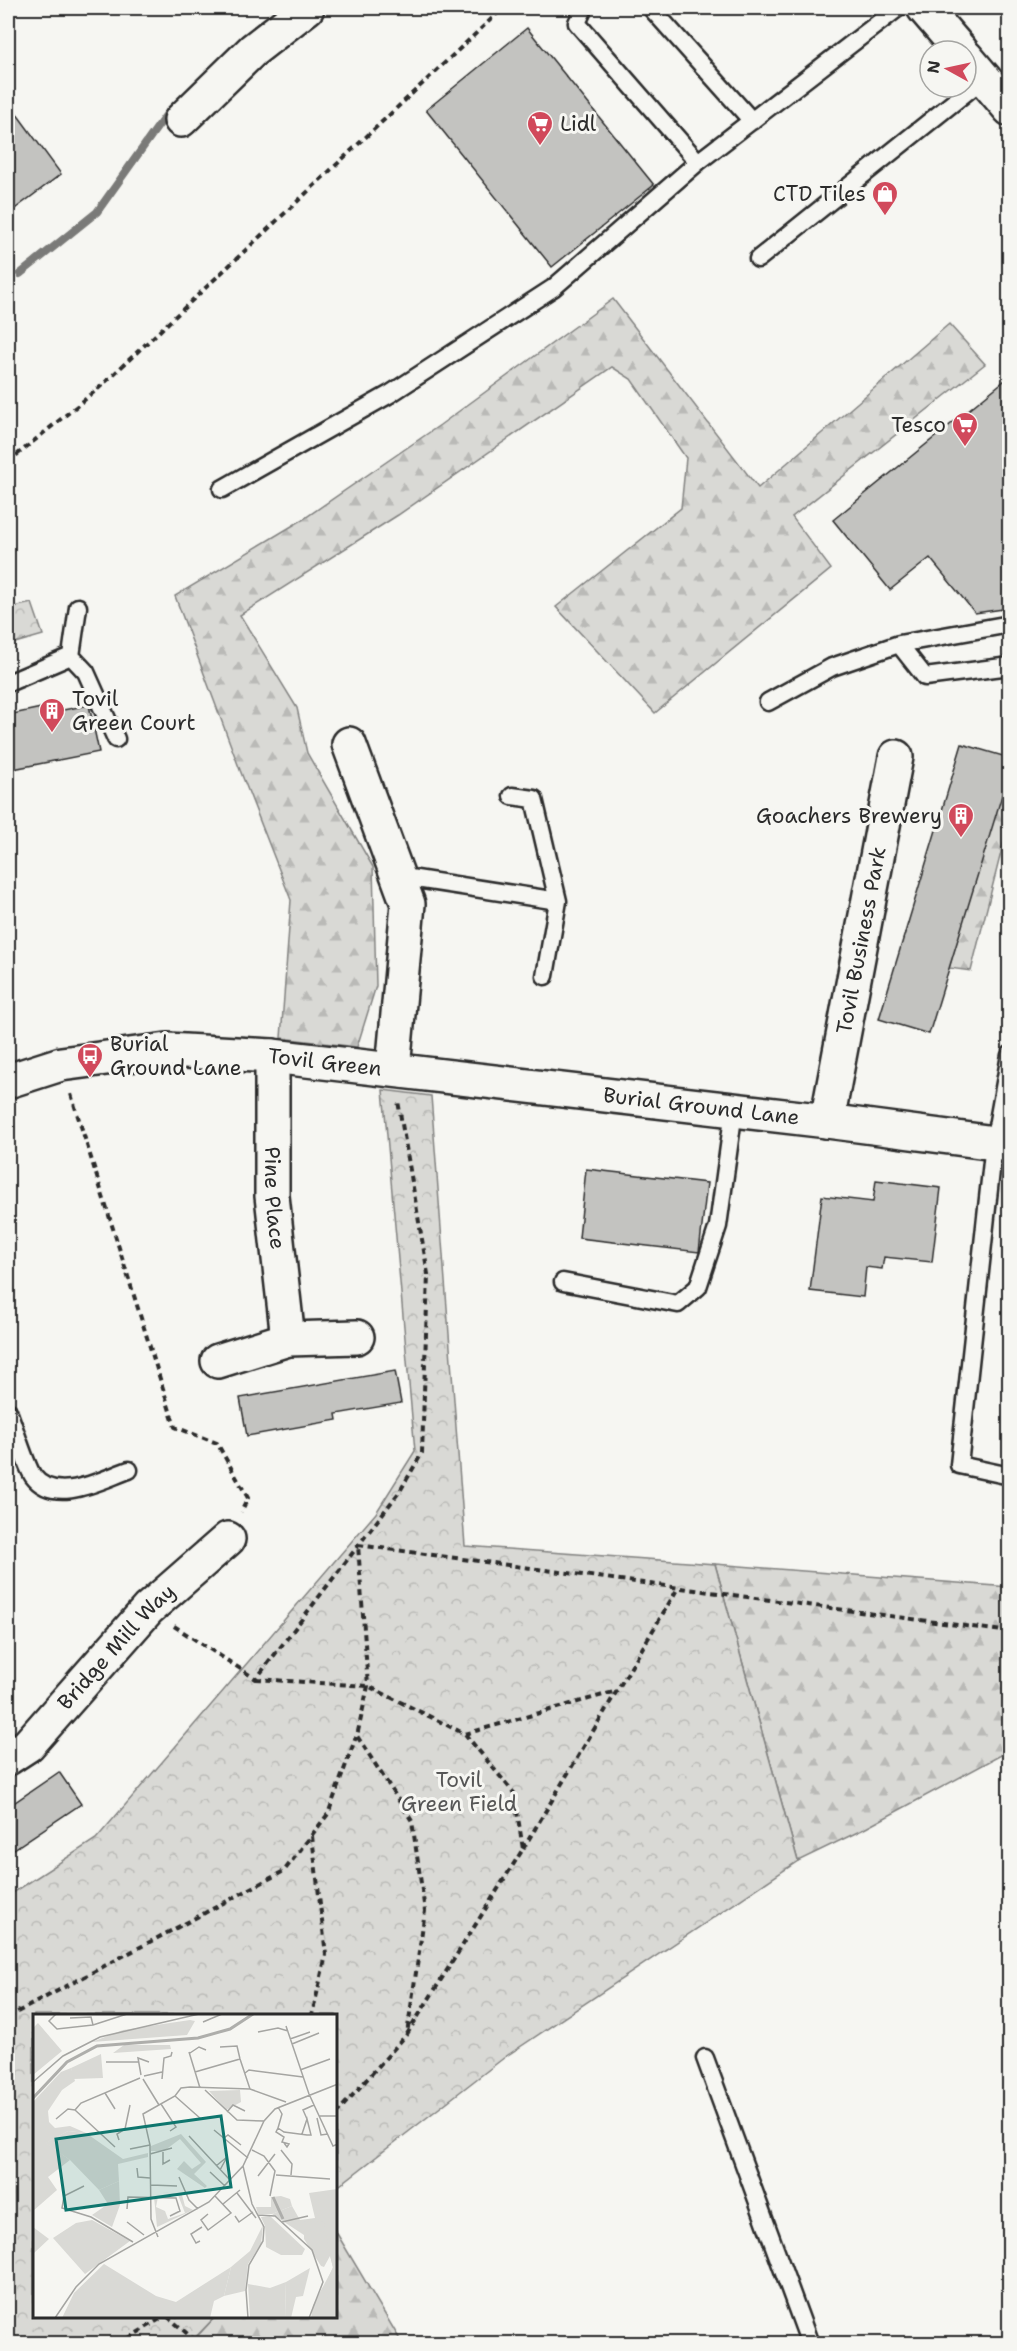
<svg xmlns="http://www.w3.org/2000/svg" width="1017" height="2351" viewBox="0 0 1017 2351" font-family="'Shantell Sans',sans-serif">
  <style>
    .forest { fill: url(#forest-firs); stroke: #828280; stroke-width: 1.5 }
    .park { fill: url(#park-crowns); stroke: #828280; stroke-width: 1.5 }
    .lines { fill: none; stroke-linecap: round; stroke-linejoin: round }
    .stream { stroke: #7a7a78; stroke-width: 8 }
    .building { fill: #c3c3c0; stroke: #2b2b2b; stroke-width: 1.5 }
    .lane-casing { stroke: #2b2b2b; stroke-width: 21 }
    .street-casing { stroke: #2b2b2b; stroke-width: 38 }
    .secondary-casing { stroke: #2b2b2b; stroke-width: 38 }
    .path { stroke: #2b2b2b; stroke-width: 4; stroke-dasharray: 6 4.5; stroke-linecap: butt }
    .lane { stroke: #f6f6f2; stroke-width: 16 }
    .street { stroke: #f6f6f2; stroke-width: 33 }
    .secondary { stroke: #f6f6f2; stroke-width: 33 }
    .labels { text-anchor: middle; dominant-baseline: central; stroke-width: 6; stroke-linejoin: round; paint-order: stroke }
    .poi-label { font-size: 21px; fill: #2b2b2b; stroke: #f6f6f2; text-anchor: start }
    .street-label { font-size: 21px; fill: #2b2b2b; stroke: #f6f6f2 }
    .park-label { font-size: 21px; fill: #565656; stroke: #f6f6f2 }
    .inset-river { fill: none; stroke: #aeaeab; stroke-width: 3 }
    .inset-road { fill: none; stroke: #a5a5a2; stroke-width: 1.5 }
    .view { fill: #0f766e; fill-opacity: 0.15; stroke: #0f766e; stroke-width: 3 }
    .inset-edge { fill: none; stroke: #2b2b2b; stroke-width: 3 }
  </style>
  <defs>
    <pattern id="forest-firs" width="22" height="20" patternUnits="userSpaceOnUse" patternTransform="scale(1.5)"><rect width="22" height="20" fill="#d9d9d5"/><path d="M5 1l3.5 6h-7zM16 11l3.5 6h-7z" fill="#babab7"/></pattern>
    <pattern id="park-crowns" width="20" height="18" patternUnits="userSpaceOnUse" patternTransform="scale(1.5)"><rect width="20" height="18" fill="#d9d9d5"/><path d="M2 6a3 3 0 1 1 6 0M12 15a3 3 0 1 1 6 0" fill="none" stroke="#babab7"/></pattern>
  </defs>
  <rect width="100%" height="100%" fill="#f6f6f2"/>
  <filter id="ink" filterUnits="userSpaceOnUse"><feTurbulence type="fractalNoise" baseFrequency=".0167" numOctaves="2"/><feDisplacementMap in="SourceGraphic" scale="12" xChannelSelector="R" yChannelSelector="G"/><feConvolveMatrix kernelMatrix="1 2 1 2 8 2 1 2 1" color-interpolation-filters="sRGB"/></filter>
  <g filter="url(#ink)">
    <path class="forest" d="M613 299 758 488 949 324 985 364 792 517 831 569 655 713 556 607 681 508 686 458 631 379 612 367 398 515 240 615 297 708 307 753 373 867 376 986 357 1047 281 1038 291 900 240 770 175 596 302 520 440 425Z
      M1009 768V821L971 971 949 968Z
      M715 1564 1009 1587 1010 1737 1005 1753 864 1829 798 1861Z
      M336 2232 402 2343 190 2344 215 2317 336 2316Z"/>
    <path class="park" d="M32 603 43 635 8 645V608Z
      M383 1090 431 1096 465 1546 715 1564 798 1861 505 2057 336 2188V2015H34V2316L215 2317 190 2343H8V1896L96 1839 376 1513 415 1451Z"/>
    <g class="lines">
      <path class="stream" d="M20 274 97 212 166 115"/>
    </g>
    <path class="building" d="M527 28 654 185 552 267 426 110Z
      M8 102 61 174 8 214Z
      M1010 376V608L975 613 930 558 890 590 833 520Z
      M89 705 99 752 8 770V715L46 707 47 713Z
      M962 744 1010 758V769L929 1034 879 1019Z
      M586 1169 707 1183 699 1252 579 1238Z
      M876 1180 941 1188 932 1262 884 1257 882 1269 866 1267 863 1297 810 1291 822 1196 873 1202Z
      M395 1371 401 1403 336 1414 337 1420 247 1436 240 1398Z
      M59 1772 81 1804 8 1853V1807Z"/>
    <g class="lines">
      <defs>
        <path id="lane" d="M584 8 577 23 698 162
          M651 8 752 121
          M758 259 984 78
          M222 489 390 394 553 288 698 162 898 8
          M899 644 925 677 1010 666
          M71 656 78 607
          M8 683 71 656 86 672 116 739
          M768 702 832 667 899 644 1010 624
          M397 876 558 901 534 799 512 796
          M545 976 558 901
          M1010 1055 994 1143 959 1465 1010 1476
          M563 1282 678 1304 698 1287 718 1226 734 1110
          M8 1411C14 1426 25 1464 33 1476 55 1506 103 1479 129 1470
          M705 2058 810 2344"/>
        <g id="street">
          <path d="M181 120 253 50 307 8"/>
          <path d="M349 744 408 904 393 1069"/>
          <path id="s1" d="M272 1056V1196L288 1339"/>
          <path id="s2" d="M827 1121 896 757"/>
          <path d="M218 1361 288 1339 357 1337"/>
          <path id="s3" d="M8 1758 28 1745 148 1609 228 1539"/>
        </g>
        <g id="secondary">
          <path d="M924 8 961 51"/>
          <path d="M966 57 1010 109"/>
          <path id="s4" d="M8 1081 61 1064 167 1050 272 1056 827 1121 1010 1145"/>
        </g>
      </defs>
      <use href="#lane" class="lane-casing"/>
      <use href="#street" class="street-casing"/>
      <use href="#secondary" class="secondary-casing"/>
      <path class="path" d="M8 462 99 388 503 8
        M71 1094 175 1427 217 1443 248 1498 241 1512
        M174 1626 256 1679 400 1491 422 1453 428 1274 398 1101
        M256 1679 368 1686 465 1734 514 1793 523 1849 407 2034 425 1911 412 1821 357 1736 368 1686 358 1545 1010 1632
        M465 1734 617 1691
        M312 1836 326 1955 312 2015
        M523 1849 678 1588
        M8 2017 284 1871 328 1814 356 1737
        M336 2114 407 2034
        M167 2316 199 2344
        M119 2344 165 2316"/>
      <use href="#lane" class="lane"/>
      <use href="#street" class="street"/>
      <use href="#secondary" class="secondary"/>
    </g>
  </g>
  <defs>
    <symbol id="supermarket-pin" viewBox="-11 -11 22 30"><path d="M0 17L-7.5 6A9.5 9.5 0 1 1 7.5 6Z" fill="#d1495b" stroke="#f6f6f2"/><path d="M-6-5.5h2.5l.6 2H6L4.5 2H-2.5L-4.4-4H-6ZM-1.5 3.2a1.3 1.3 0 1 0 .1 0ZM3 3.2a1.3 1.3 0 1 0 .1 0Z" fill="#fff"/></symbol>
    <symbol id="shop-pin" viewBox="-11 -11 22 30"><path d="M0 17L-7.5 6A9.5 9.5 0 1 1 7.5 6Z" fill="#d1495b" stroke="#f6f6f2"/><path d="M-5-2.5h2.3a2.7 3.5 0 0 1 5.4 0H5L5.5 6h-11ZM-1.5-2.5h3a1.5 2.3 0 0 0-3 0Z" fill="#fff"/></symbol>
    <symbol id="building-pin" viewBox="-11 -11 22 30"><path d="M0 17L-7.5 6A9.5 9.5 0 1 1 7.5 6Z" fill="#d1495b" stroke="#f6f6f2"/><path d="M-4-6H4V6H1V3H-1V6H-4ZM-2.5-4.3h1.7v1.8h-1.7ZM.8-4.3h1.7v1.8H.8ZM-2.5-1h1.7V.8h-1.7ZM.8-1h1.7V.8H.8Z" fill="#fff"/></symbol>
    <symbol id="bus-pin" viewBox="-11 -11 22 30"><path d="M0 17L-7.5 6A9.5 9.5 0 1 1 7.5 6Z" fill="#d1495b" stroke="#f6f6f2"/><path d="M-5-6H5V4H4V6H2V4H-2V6H-4V4H-5ZM-3.5-4V0h7V-4ZM-3.5 1.2v1.5H-2V1.2ZM2 1.2v1.5H3.5V1.2Z" fill="#fff"/></symbol>
  </defs>
  <g fill-rule="evenodd">
    <use href="#supermarket-pin" x="525" y="109" width="30" height="40"/>
    <use href="#shop-pin" x="870" y="179" width="30" height="40"/>
    <use href="#supermarket-pin" x="950" y="410" width="30" height="40"/>
    <use href="#building-pin" x="37" y="696" width="30" height="40"/>
    <use href="#building-pin" x="946" y="801" width="30" height="40"/>
    <use href="#bus-pin" x="75" y="1041" width="30" height="40"/>
  </g>
  <g class="labels">
    <g class="poi-label">
      <text x="560" y="124">Lidl</text>
      <text x="866" y="194" text-anchor="end">CTD Tiles</text>
      <text x="946" y="425" text-anchor="end">Tesco</text>
      <text x="72" y="699">Tovil<tspan x="72" dy="24">Green Court</tspan></text>
      <text x="942" y="816" text-anchor="end">Goachers Brewery</text>
      <text x="110" y="1044">Burial<tspan x="110" dy="24">Ground Lane</tspan></text>
    </g>
    <g class="street-label">
      <text stroke="none"><textPath href="#s2" startOffset="184">Tovil Business Park</textPath></text>
      <text stroke="none"><textPath href="#s4" startOffset="321">Tovil Green</textPath></text>
      <text stroke="none"><textPath href="#s4" startOffset="700">Burial Ground Lane</textPath></text>
      <text stroke="none"><textPath href="#s1" startOffset="142">Pine Place</textPath></text>
      <text stroke="none"><textPath href="#s3" startOffset="156">Bridge Mill Way</textPath></text>
    </g>
    <g class="park-label">
      <text x="459" y="1780">Tovil<tspan x="459" dy="24">Green Field</tspan></text>
    </g>
  </g>
  <g transform="translate(33 2014)">
    <rect width="304" height="304" fill="#f6f6f2"/>
    <path d="M5 9 29 37 0 61V14ZM91 31H137L138 35 80 39ZM75 190 87 191 79 213 59 201ZM59 206 97 227 52 260 20 224 43 209ZM71 250 123 282 143 288 198 253 191 282 181 287 177 304H29L41 279Z" fill="#d9d9d5"/>
    <path d="M157 6 162 7 154 21 59 28 90 16ZM38 54 42 67 29 76 15 97 16 108 22 114 37 112 53 119 35 117 13 129 37 146 15 163 24 176 0 197V88L28 58ZM148 120 173 148 161 160 174 172 172 174 144 155 151 147 159 155 168 149 147 125 131 137H118V132ZM86 167 87 191 75 190 66 176ZM304 175V263L294 304H278L280 291 300 254 297 241 271 208V221L239 200 259 192 267 206 282 204 276 179ZM129 178 149 181 152 192 160 196 124 213 121 183H125L123 193 132 197 135 205 152 199 145 181ZM237 202 272 235 269 241H248L233 233 232 212 228 203ZM230 211 228 230 215 250 212 277 191 282 198 253 217 237ZM0 213 16 225 1 239H0ZM277 254 270 282 263 283 258 304H252L253 268Z" fill="#d9d9d5"/>
    <path d="M207 76 208 88 193 96 176 77Z" fill="#d9d9d5"/>
    <path d="M68 40 70 64 40 65 38 54ZM35 117 53 119 90 145 115 139V143L85 150 86 167 66 176 37 146 12 129ZM248 182 257 185 259 192 239 200H225L223 193H238V183ZM271 207 291 208 297 240 304 232V304H291L282 288 293 291 297 273 293 269 300 253 297 242 291 253 288 252 271 225ZM253 268 252 304H217L215 270 237 274Z" fill="#d9d9d5"/>
    <path class="inset-river" d="M0 84 34 48 64 32 165 24 197 15 220 0M240 183 250 205"/>
    <path class="inset-road" d="M23 0 16 7 24 15 60 11 94 0M37 4 58 3 60 11M170 8 189 0M253 12 276 80 300 132 305 130M225 18 245 14 255 17M257 25 277 18M259 30 286 19M187 33 204 32 207 45M156 38 167 74M157 39 166 33 173 36M73 48H106M267 56 297 45M162 58 207 45 217 75M212 59 216 56 270 63M108 61 105 44 116 48M111 62 129 58M110 65 126 91M129 65 131 44 138 42 139 38M0 68 30 42 67 23 166 0M172 76 204 106 231 107M72 79 82 95M142 82 168 105M128 90 143 113 137 117M245 93 249 100 245 114 251 118 274 121H278L274 105 269 120M194 98 200 91 212 97M286 102H305M284 104 288 121 295 120M23 105 35 95 42 96M274 105 270 96 281 91M245 114 243 118 251 123 249 128 256 130 254 133 251 129M181 116 215 144M156 122 197 166M191 124 195 121 208 131M86 126 84 120 92 115 97 91M82 133 42 96 48 89 107 64M97 135 117 131M219 136 231 142 242 157 237 182M248 136 259 150 258 161M130 138V150L137 146M117 140 139 134M183 152 194 143 187 156M210 152 219 190 231 213 230 227 216 251 213 276 215 304M104 154 105 163 117 164M177 158 192 172M243 161 297 165M225 162 242 140M146 163 156 186 165 195M118 171 144 172M51 172 31 182 29 194 58 203 100 228M204 179 223 204M190 190 207 176M94 195 95 183 143 184 147 197 137 202M175 200 168 206 175 216 198 199 182 182M225 201 242 202 279 236 290 268 276 304M202 202 206 208 220 198M94 208 111 221M249 208 275 202M125 223 118 205 117 131 110 100 142 82 148 74 157 73 217 75 253 88M167 227 163 229 158 220 169 213M22 304 43 273 66 250 176 188 210 152 231 107 242 95 305 70"/>
    <path class="view" d="M188 102 198 173 33 196 23 125Z"/>
    <rect width="304" height="304" class="inset-edge"/>
  </g>
  <rect width="1017" height="2351" fill="none" stroke="#f6f6f2" stroke-width="30"/>
  <rect x="15" y="15" width="987" height="2321" fill="none" stroke="#2b2b2b" stroke-width="2" filter="url(#ink)"/>
  <g transform="translate(948 69) rotate(278)"><circle r="28" fill="#f6f6f2" stroke="#a5a5a2" stroke-width="1.5"/>
  <path d="M0-4.5L10 22L0 15L-10 22Z" fill="#d1495b"/>
  <text y="-9" font-size="16" font-weight="bold" text-anchor="middle" fill="#2b2b2b">N</text>
  </g>
</svg>
